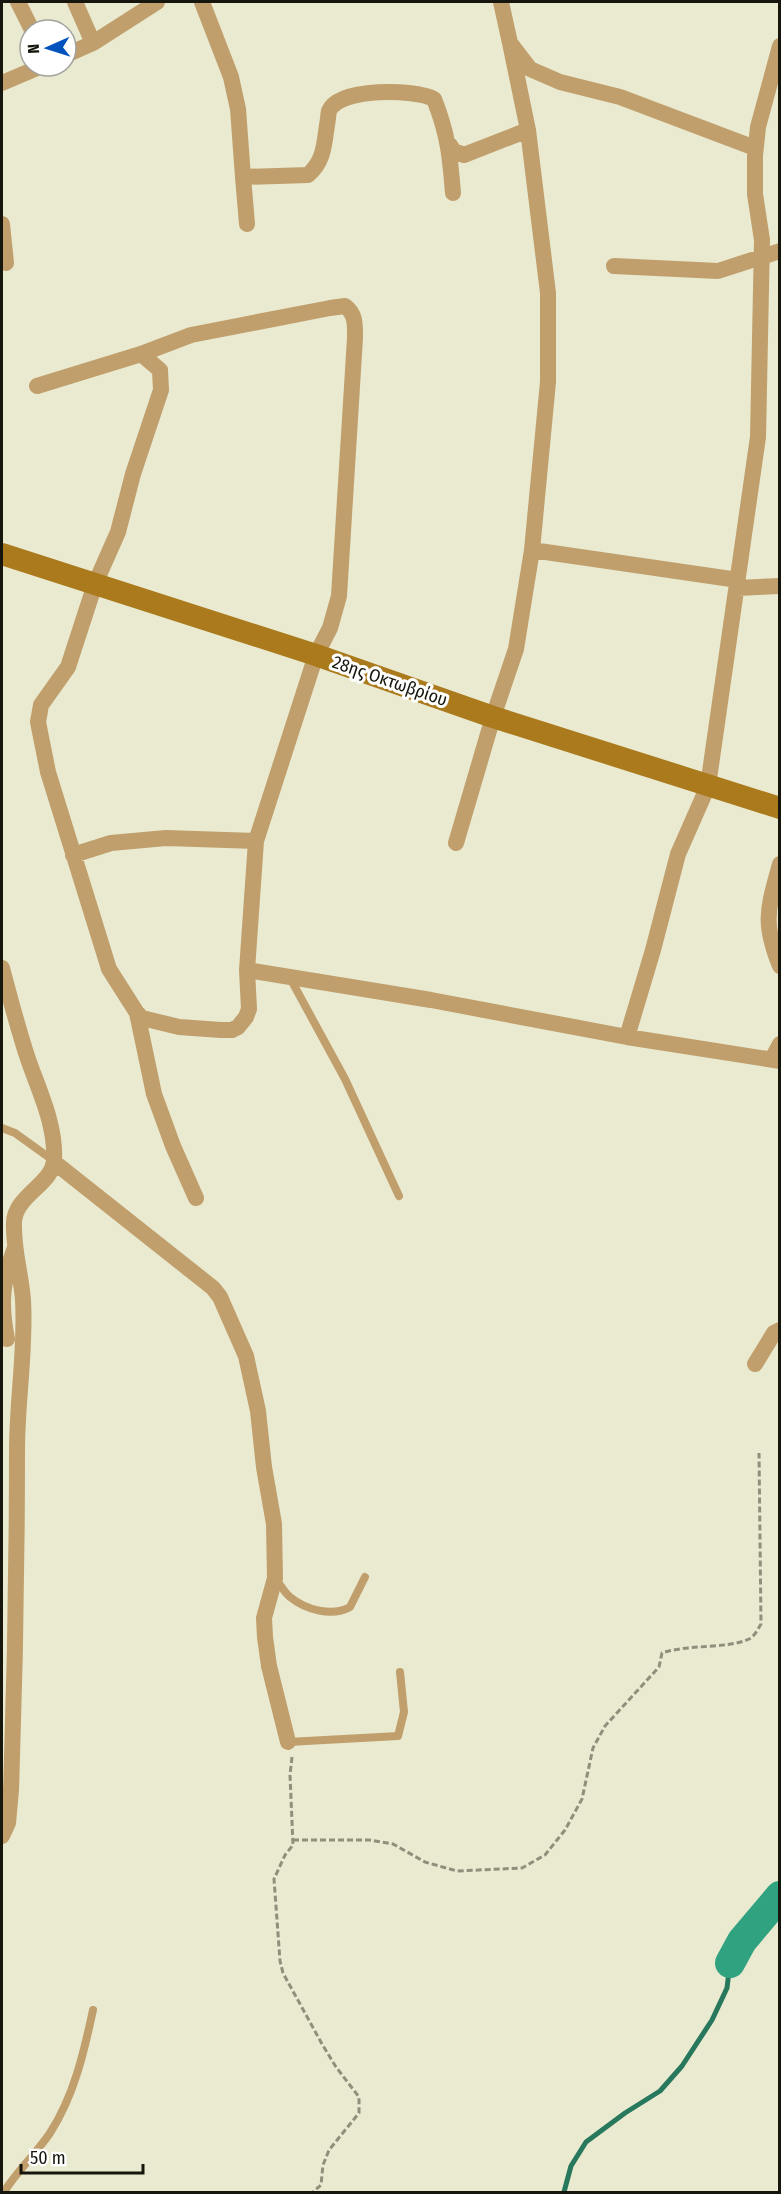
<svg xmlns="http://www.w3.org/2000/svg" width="781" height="2194" viewBox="0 0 781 2194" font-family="'Fira Sans Condensed',sans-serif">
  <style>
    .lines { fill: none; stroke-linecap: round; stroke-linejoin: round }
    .stream { stroke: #28785d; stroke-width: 5 }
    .river { stroke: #30a27f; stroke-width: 30 }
    .path { stroke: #8f8f7c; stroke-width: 3; stroke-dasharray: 6 3; stroke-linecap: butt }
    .lane { stroke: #c09f6c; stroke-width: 8 }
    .street { stroke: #c09f6c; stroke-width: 16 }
    .secondary { stroke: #ab7a1d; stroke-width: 22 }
    .labels { text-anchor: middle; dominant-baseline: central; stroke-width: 6; stroke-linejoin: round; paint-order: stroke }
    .street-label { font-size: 18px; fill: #16160d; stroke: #fff }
  </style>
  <rect width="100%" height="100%" fill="#e9ead0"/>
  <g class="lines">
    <path class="stream" d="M564 2192 571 2166 586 2142 625 2113 660 2091 682 2066 712 2020 727 1988 730 1963"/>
    <path class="river" d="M730 1963 742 1941 780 1896"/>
    <path class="path" d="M292 1757 290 1775 293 1845 285 1855 274 1879 280 1961 283 1973 322 2044 336 2067 359 2097V2113L329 2150 323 2165 321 2185 313 2192
      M293 1840H369L393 1844 425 1862 457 1871 522 1868 545 1855 565 1830 582 1799 593 1748 605 1726 659 1667 662 1653C689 1644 728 1649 749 1639 754 1637 758 1629 761 1624L759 1453"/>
    <path class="lane" d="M290 978 345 1079 399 1196
      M2 1128 15 1133 54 1161
      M275 1578C280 1584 284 1592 290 1597 306 1610 332 1617 350 1607L365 1577
      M288 1742 398 1736 404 1712 400 1672
      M4 2192C17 2171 36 2154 50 2133 74 2096 84 2052 93 2010"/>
    <path class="street" d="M18 2 32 30
      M75 2 93 43
      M202 2 231 77 238 109 243 177 308 175C324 161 324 145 327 125 328 121 328 115 329 111 339 87 415 89 434 99 448 134 450 156 453 193
      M501 2 510 43 530 69 560 82 620 97 755 148
      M66 55 93 43 157 2
      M2 83 42 66
      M449 144 454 151 464 155 528 130
      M243 177 247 224
      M2 224 6 263
      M614 266 718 271 780 251
      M37 386 141 354 160 370 161 390 133 474 118 532 95 584 68 667 41 705 38 722 48 772 109 969 137 1013 142 1018 179 1027 221 1030H232L238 1027 246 1017 249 1009 247 970 256 841 316 655 330 628 339 596 355 338C355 325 356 314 345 306L330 308 191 335 141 354
      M532 550 738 580
      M737 588 780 586
      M456 843 493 717 516 649 532 550 548 382V293L528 130 510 43
      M73 855 111 843 166 838 256 841
      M780 864C768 908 762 922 780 966
      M2 968C10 998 18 1029 28 1059 39 1091 56 1125 54 1160 53 1184 14 1196 14 1223 13 1249 21 1274 23 1300 26 1349 17 1400 17 1450 17 1563 15 1677 11 1790L8 1823 2 1836
      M247 970 431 1000 627 1037 780 1061
      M137 1013 154 1094 173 1146 196 1198
      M627 1037 653 950 678 854 708 786 758 437 762 240 755 194V156L758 127 780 46
      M772 1059 780 1044
      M54 1162 213 1288 220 1297 246 1356 258 1411 264 1467 274 1524 275 1578 264 1618 265 1637 269 1666 288 1742
      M7 1339C0 1304 2 1283 14 1250
      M755 1364 774 1333 780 1330"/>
    <path class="secondary" d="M2 554 316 655 493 717 780 808"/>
  </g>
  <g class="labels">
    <g class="street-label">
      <text transform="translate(390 681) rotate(19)">28ης Οκτωβρίου</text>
    </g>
  </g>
  <rect width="781" height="2194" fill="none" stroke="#16160d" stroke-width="6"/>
  <g transform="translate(48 48) rotate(267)"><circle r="28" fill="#ffffff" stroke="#a2a29e" stroke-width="1.5"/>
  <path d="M0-4.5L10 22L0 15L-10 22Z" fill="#0053bc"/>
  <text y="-9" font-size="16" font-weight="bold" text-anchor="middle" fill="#16160d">N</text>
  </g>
  <path d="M21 2164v9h122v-9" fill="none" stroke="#16160d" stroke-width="3"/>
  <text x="30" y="2164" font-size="18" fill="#16160d" stroke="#ffffff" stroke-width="4.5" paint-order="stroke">50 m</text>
</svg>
